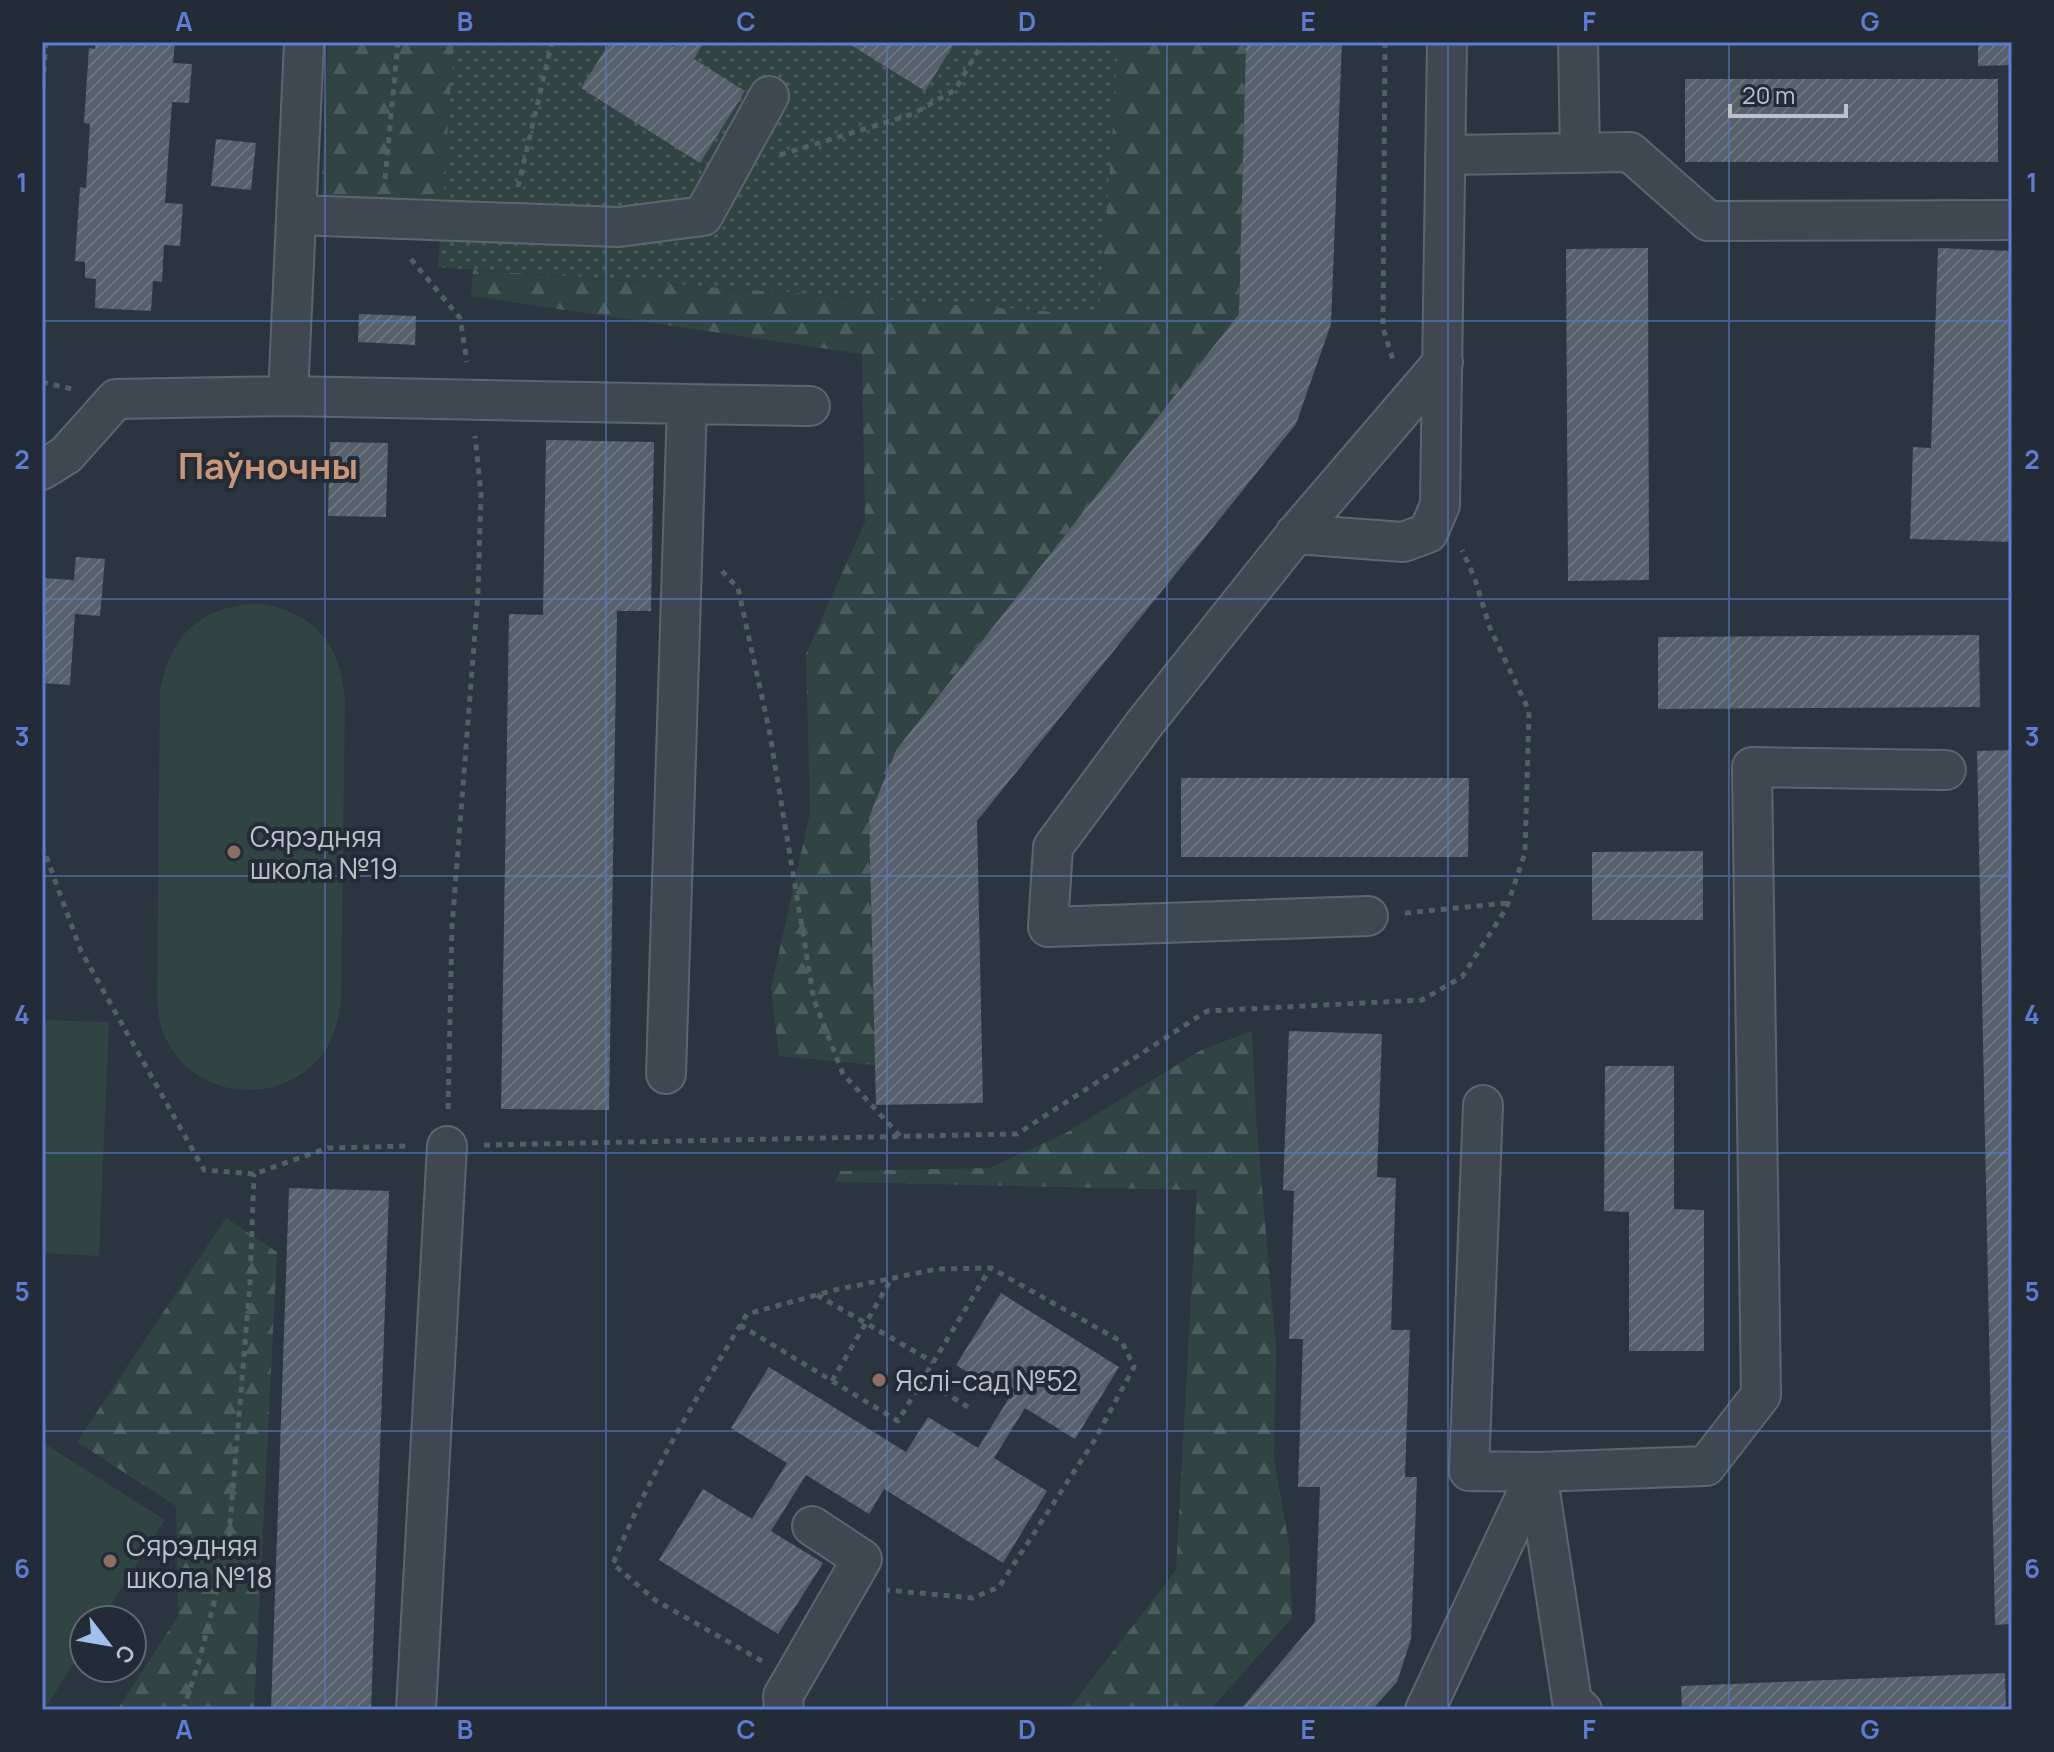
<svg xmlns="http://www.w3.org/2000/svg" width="2054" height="1752" viewBox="0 0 2054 1752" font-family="Manrope,sans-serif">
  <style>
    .green { fill: url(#green-dots) }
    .forest { fill: url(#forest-firs) }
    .pitch { fill: #304444 }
    .building { fill: url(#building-hatch) }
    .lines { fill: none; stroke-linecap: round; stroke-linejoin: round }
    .minor-casing { stroke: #5d656e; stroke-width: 42 }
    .path { stroke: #4f6162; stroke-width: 5; stroke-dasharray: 6 6; stroke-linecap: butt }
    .minor { stroke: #3f4751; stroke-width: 38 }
    .grid { fill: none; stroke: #5d7cd3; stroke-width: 2; stroke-opacity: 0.55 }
    .education-dot { fill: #8d6e63; stroke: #232c36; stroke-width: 3 }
    .labels { text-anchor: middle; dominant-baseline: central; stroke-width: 8; stroke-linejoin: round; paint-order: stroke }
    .poi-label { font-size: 28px; fill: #bcc2cb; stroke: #232c36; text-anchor: start }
    .district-label { font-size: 36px; font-weight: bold; fill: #ca9678; stroke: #232c36 }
    .neatline { fill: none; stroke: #5d7cd3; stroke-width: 3 }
    .grid-label { font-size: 26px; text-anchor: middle; font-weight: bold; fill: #5d7cd3 }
  </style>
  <defs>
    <pattern id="green-dots" width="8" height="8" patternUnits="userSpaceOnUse" patternTransform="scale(2)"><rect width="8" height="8" fill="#304444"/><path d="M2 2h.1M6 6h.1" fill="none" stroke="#4c5d5e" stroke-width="1.8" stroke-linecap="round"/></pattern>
    <pattern id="forest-firs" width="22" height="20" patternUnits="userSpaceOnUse" patternTransform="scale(2)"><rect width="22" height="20" fill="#304444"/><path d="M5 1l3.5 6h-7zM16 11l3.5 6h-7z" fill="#4c5d5e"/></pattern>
    <pattern id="building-hatch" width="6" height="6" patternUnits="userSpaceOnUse" patternTransform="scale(2)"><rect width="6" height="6" fill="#55606b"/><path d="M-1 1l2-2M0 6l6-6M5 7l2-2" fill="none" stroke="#6c757f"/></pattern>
  </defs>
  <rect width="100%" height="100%" fill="#2b3540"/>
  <path class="green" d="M454 42H1119L1099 315 438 267Z"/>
  <path class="forest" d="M328 42H454L440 238 320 231Z
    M1119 42H1246L1239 314 896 749 869 816 875 1065 779 1056 771 988 810 813 806 654 865 522 862 354 471 296 473 270 1099 315Z
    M1252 1031 1256 1119 1276 1348 1274 1459 1289 1544 1292 1618 1210 1710H1068L1176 1570 1197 1190 835 1182 840 1171 989 1168 1064 1134 1201 1050Z
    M226 1218 277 1252 254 1710H117L178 1616 176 1506 77 1442Z"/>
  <path class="pitch" d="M257 603C314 612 340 642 345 699L341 1003C338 1019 335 1035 326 1049 288 1106 201 1103 168 1043 159 1028 158 1012 157 996L160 691C171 634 199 608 257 603Z
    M42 1020 109 1022 99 1256 42 1253Z
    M42 1442 165 1520 101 1620H84V1647L44 1710H42Z"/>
  <path class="building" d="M96 42H175L173 63 192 64 189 103 172 102 165 203 183 204 180 246 164 245 162 282 153 281 151 311 95 308 96 279 85 278V262L75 261 80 187 86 188 90 124 84 123 89 48 95 49Z
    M610 42H666L674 47 677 42H704L694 59 745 91 700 163 581 88Z
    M846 42H955L925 91Z
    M1246 42H1342L1331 324 1296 424 977 821 983 1103 876 1105 869 817 896 750 1239 314Z
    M1978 42H2012V65L1978 66Z
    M1685 79H1998V162H1685Z
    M216 139 256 143 251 190 211 186Z
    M1648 248 1649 580 1568 581 1566 249Z
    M1938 248 2012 251V542L1910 539 1913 447 1931 448Z
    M359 314 416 316 415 345 358 342Z
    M546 440 654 442 651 611H617L609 1110 501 1109 509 614 543 615Z
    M330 442 388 443 386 517 328 516Z
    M76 557 105 559 100 616 75 614 70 685 42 683V578L74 580Z
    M1979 635 1980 707 1658 709V637Z
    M2012 750V1624L1995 1625 1977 751Z
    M1181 778H1469L1468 857H1181Z
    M1703 851V920H1592V852Z
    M1289 1031 1382 1034 1377 1177 1396 1178 1391 1330H1410L1405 1477H1417L1411 1639 1397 1682 1372 1710H1240L1315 1622 1320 1487H1298L1303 1339H1289L1294 1191 1283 1190Z
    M1605 1066H1674V1209L1704 1210V1351H1629V1212L1604 1211Z
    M289 1188 389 1191 371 1710H271Z
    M1001 1293 1119 1367 1075 1439 1025 1408 994 1458 1047 1491 1003 1563 884 1489 869 1514 806 1475 771 1531 823 1563 778 1634 659 1560 703 1489 752 1519 787 1463 731 1428 769 1367 906 1452 928 1417 978 1448 1009 1398 956 1365Z
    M2005 1673 2006 1710H1682L1681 1686Z"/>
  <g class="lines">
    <defs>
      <path id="minor" d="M304 42 288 396 687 404 666 1074
        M1578 42 1580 153
        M1445 155 1630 152 1708 221 2012 220
        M297 215 619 227 703 216 769 96
        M687 404 810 406
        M42 470 66 455 116 399 288 396
        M1295 534 1403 542 1428 533 1440 505 1447 42
        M1368 916 1048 927 1053 847 1145 723 1299 530 1443 362
        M416 1710 447 1146
        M784 1710 783 1696 862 1559 812 1526
        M1425 1710 1537 1472 1469 1471 1483 1105
        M1582 1710 1572 1701 1537 1472 1706 1466 1761 1395 1752 767 1946 770"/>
    </defs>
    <use href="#minor" class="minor-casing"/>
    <path class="path" d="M1385 42 1383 328 1393 360
      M42 96 46 42
      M780 155 913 114 955 90 983 42
      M385 179 398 42
      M518 187 552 42
      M411 259 460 318 467 362
      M42 382 72 389
      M722 571 738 588 769 729 814 1000 843 1074 900 1136
      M42 845 81 951 204 1170 254 1174 328 1148 410 1146
      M1405 913 1508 903
      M448 1109 452 927 478 593 481 493 475 436
      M484 1145 1017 1134 1207 1011 1422 1000 1462 977 1506 909 1525 853 1529 711 1490 628 1475 579 1462 550
      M817 1295 933 1362
      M740 1325 898 1421 923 1379
      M832 1381 892 1278
      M968 1407 923 1379 990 1269
      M762 1661 655 1600 613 1564C648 1476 698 1396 747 1314L835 1290 937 1269 991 1268 1122 1342 1134 1367 1094 1441 999 1587 973 1598 887 1590
      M183 1710 199 1661 228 1548 250 1283 254 1174"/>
    <use href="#minor" class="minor"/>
  </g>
  <path class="grid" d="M325 42V1710M606 42V1710M887 42V1710M1167 42V1710M1448 42V1710M1729 42V1710M42 321H2012M42 599H2012M42 876H2012M42 1153H2012M42 1431H2012"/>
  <g class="education-dot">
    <circle cx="234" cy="852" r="8"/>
    <circle cx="879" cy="1380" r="8"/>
    <circle cx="110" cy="1561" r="8"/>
  </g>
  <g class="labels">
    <g class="poi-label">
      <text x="250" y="836">Сярэдняя<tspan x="250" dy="32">школа №19</tspan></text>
      <text x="895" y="1380">Яслі-сад №52</text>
      <text x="126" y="1545">Сярэдняя<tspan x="126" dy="32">школа №18</tspan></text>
    </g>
    <g class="district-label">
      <text x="268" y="465">Паўночны</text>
    </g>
  </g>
  <rect width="2054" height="1752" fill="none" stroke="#232c36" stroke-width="88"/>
  <g transform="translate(108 1644) rotate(121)"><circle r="38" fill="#232c36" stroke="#606872" stroke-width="2"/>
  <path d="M0-6L14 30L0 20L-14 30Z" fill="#9fc2ec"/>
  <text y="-12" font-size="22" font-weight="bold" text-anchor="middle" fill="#bcc2cb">С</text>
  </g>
  <path d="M1730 104v12h116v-12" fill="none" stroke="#bcc2cb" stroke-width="4"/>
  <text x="1742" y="104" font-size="24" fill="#bcc2cb" stroke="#232c36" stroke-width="6" paint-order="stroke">20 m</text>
  <rect x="44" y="44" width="1966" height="1664" class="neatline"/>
  <g class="grid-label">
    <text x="184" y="31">A</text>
    <text x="465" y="31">B</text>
    <text x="746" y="31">C</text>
    <text x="1027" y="31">D</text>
    <text x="1308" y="31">E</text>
    <text x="1589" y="31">F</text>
    <text x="1870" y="31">G</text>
    <text x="22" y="192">1</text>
    <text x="2032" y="192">1</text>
    <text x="22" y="469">2</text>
    <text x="2032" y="469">2</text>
    <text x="22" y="746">3</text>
    <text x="2032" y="746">3</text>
    <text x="22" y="1024">4</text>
    <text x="2032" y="1024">4</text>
    <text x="22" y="1301">5</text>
    <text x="2032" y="1301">5</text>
    <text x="22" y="1578">6</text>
    <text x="2032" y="1578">6</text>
    <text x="184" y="1739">A</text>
    <text x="465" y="1739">B</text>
    <text x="746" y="1739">C</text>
    <text x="1027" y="1739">D</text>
    <text x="1308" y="1739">E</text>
    <text x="1589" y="1739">F</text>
    <text x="1870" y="1739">G</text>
  </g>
</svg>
